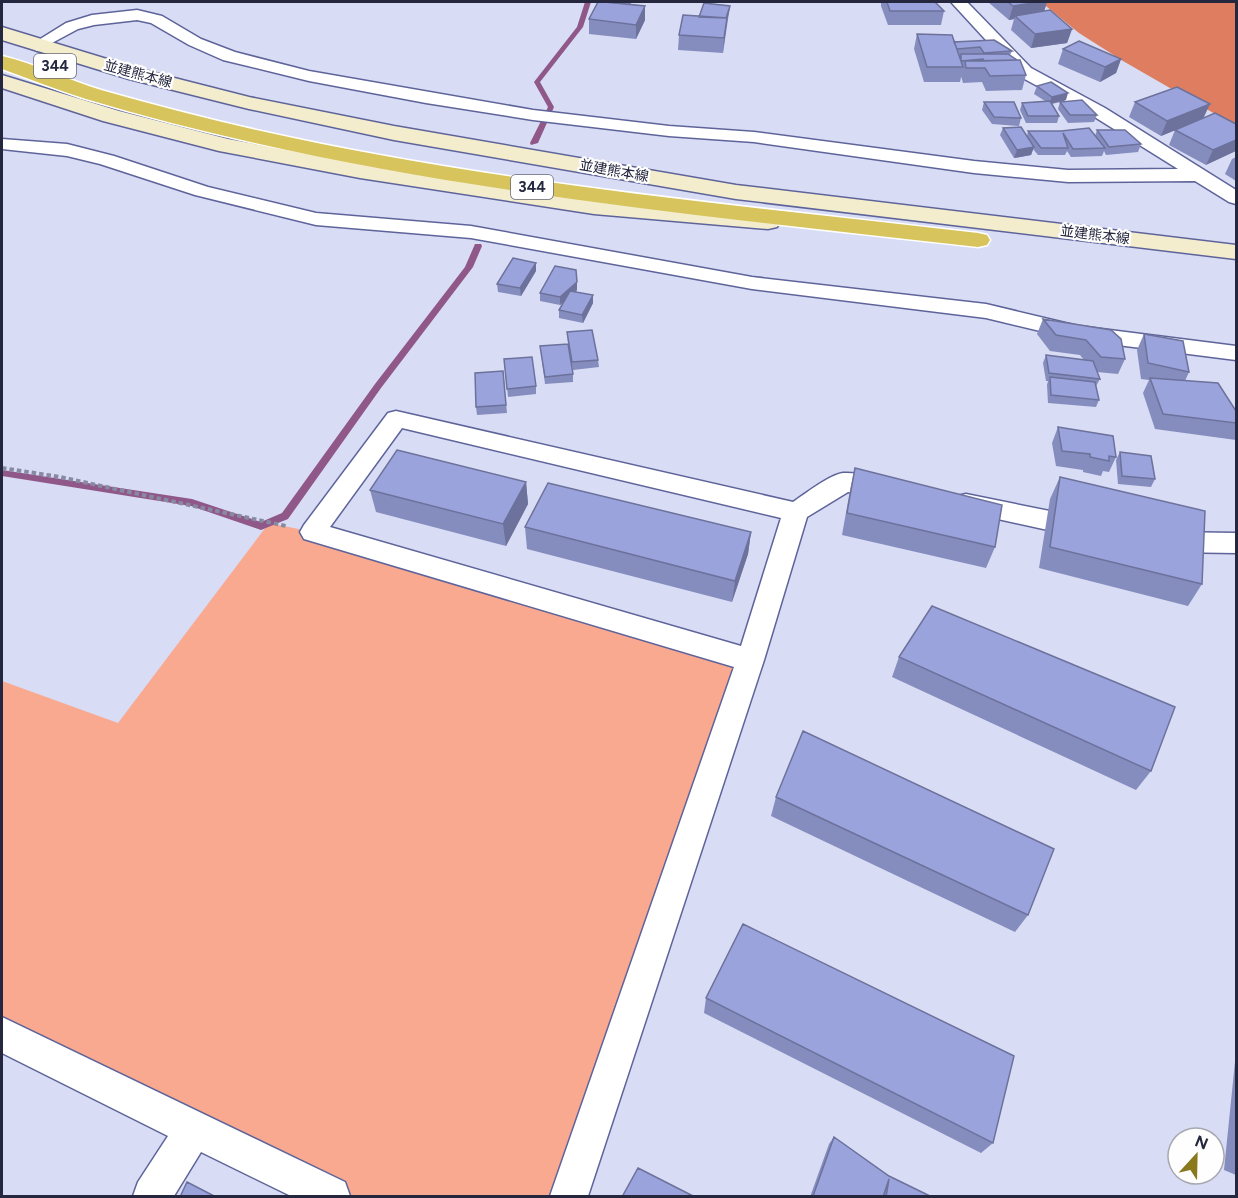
<svg xmlns="http://www.w3.org/2000/svg" width="1238" height="1198" viewBox="0 0 1238 1198" font-family="Figtree,'Noto Sans JP',sans-serif">
  <style>
    .green { fill: #f9a990 }
    .forest { fill: #de7d5f }
    .lines { fill: none; stroke-linecap: round; stroke-linejoin: round }
    .stream { fill: #905888; fill-rule: evenodd }
    .street-casing { stroke: #5e649a; stroke-width: 3 }
    .secondary-casing { stroke: #5e649a; stroke-width: 3 }
    .highway-casing { stroke: #fff; stroke-width: 3 }
    .path { stroke: #878aa2; stroke-width: 4; stroke-dasharray: 4.5 3; stroke-linecap: butt }
    .street { fill: #fff; fill-rule: evenodd }
    .secondary { fill: #f3edce; fill-rule: evenodd }
    .highway { fill: #d8c45d; fill-rule: evenodd }
    .wall { fill: #858cbe }
    .shaded-wall { fill: #6c729b }
    .building { fill: #9ba3dd; stroke: #6c729b; stroke-width: 1.5 }
    .labels { text-anchor: middle; dominant-baseline: central; stroke-width: 4.5; stroke-linejoin: round; paint-order: stroke }
    .far-street-label { font-size: 14px; fill: #24273e; stroke: #fefefe }
    .shield { fill: #fefefe; stroke: #656878; stroke-width: 1.5 }
    .shield-label { font-size: 15px; font-weight: bold; fill: #24273e }
  </style>
  <rect width="100%" height="100%" fill="#d8dcf4"/>
  <path class="green" d="M269 523 313 532 750 660 569 1196H331L2 1035V681L118 723Z"/>
  <path class="forest" d="M1041 2H1236V126L1123 61 1079 33Z"/>
  <g class="lines">
    <path class="stream" d="M585 2H591L583 27 540 82 554 107 538 143 531 145 530 143 548 107 534 82 577 27Z
      M475 244H481L482 246 473 267 381 388 288 519 261 530 191 506 2 476V470L192 499 261 522 282 513 375 384 465 267Z"/>
    <defs>
      <path id="street" d="M951 2H967L1031 68 1105 108 1236 190V204L1229 202 1195 181 1068 182 974 173 754 142 669 136 533 120 426 103 309 81 223 60 189 45 151 23 137 20 94 25 78 29 37 51 29 46 66 23 92 15 137 10 162 16 201 39 235 52 309 71 533 110 669 126 754 132 974 161 1068 170 1178 169 1093 116 1019 76Z
        M2 139 67 144 114 156 208 187 316 213 471 226 752 277 986 304 1078 326 1236 346V360L1078 340 986 318 752 289 471 238 316 225 195 195 100 164 67 156 2 149Z
        M396 411 793 502C805 494 829 475 843 473 859 472 881 478 896 483L899 489 896 495 887 498 848 492 807 517 764 660 588 1196H550L734 667 304 539 300 532 304 525 388 413ZM402 428 781 518 741 646 330 527Z
        M966 494 1084 518 1093 521 1097 528 1093 535 1084 538 957 510 953 503 957 496Z
        M1169 532 1236 533V553L1169 552 1160 549 1156 542 1160 535Z
        M2 1017 345 1182 350 1196H291L201 1152 174 1196H133L138 1182 168 1136 2 1053Z"/>
      <path id="secondary" d="M2 27 143 70 249 97 394 126 736 185 1236 245V259L736 199 394 140 249 109 129 79 2 40Z
        M2 75 119 111 228 139 360 164 594 200 768 215 777 217 780 222 777 227 768 229 594 214 360 178 219 151 103 121 2 88Z"/>
      <path id="highway" d="M2 56C36 64 68 80 101 90 154 105 207 119 261 131 497 184 738 205 978 233L987 235 990 240 987 245 978 247C678 213 377 186 86 99 58 90 30 79 2 69Z"/>
    </defs>
    <use href="#street" class="street-casing"/>
    <use href="#secondary" class="secondary-casing"/>
    <use href="#highway" class="highway-casing"/>
    <path class="path" d="M2 468 60 477 286 526"/>
    <use href="#street" class="street"/>
    <use href="#secondary" class="secondary"/>
    <use href="#highway" class="highway"/>
  </g>
  <path class="wall" d="M597 2H631V4L645 6V20L636 39 589 34V19L597 4Z
    M648 2H684L683 3Z
    M881 2H935L944 11 941 25H888L881 6Z
    M988 2H1047L1044 11 1072 29 1067 43 1031 48 1011 30 1014 19 1009 20Z
    M730 6 723 53 678 50 679 35Z
    M917 34 1012 51 1010 55 1026 75 1022 90 986 91 982 82 963 83 961 76 963 68 960 82H924L914 49Z
    M1063 49 1121 59 1116 73 1100 82 1058 64Z
    M1037 86 1066 100 1062 101 1097 115 1094 122 1068 123 1058 109 1060 102 1052 104 1059 116 1057 123H1026L1020 110 1022 103 1045 101 1034 94Z
    M984 102 1021 118 1019 126 992 124 982 110Z
    M1135 102 1204 117 1236 124 1206 165 1169 145 1175 130 1161 136 1129 117Z
    M1003 128 1027 136 1028 131 1095 136 1097 130 1141 144 1138 152 1106 155 1104 151 1102 156 1071 157 1067 151 1065 155H1038L1033 149 1031 155 1014 158 1000 135Z
    M1236 157V181L1225 174 1232 159Z
    M536 271 521 296 498 292 497 284Z
    M577 290 576 292 593 303 583 323 559 318V310L564 301 560 305 540 301V293Z
    M1043 319 1125 359 1118 374 1097 372 1100 379 1096 386 1099 400 1096 407 1048 403 1047 385 1048 381H1046L1043 363 1046 355 1084 360 1080 355 1050 351 1037 334Z
    M567 332 598 360 599 367 573 370 568 344 573 374V382L545 384 540 346 568 344Z
    M1144 334 1189 372 1185 381 1236 411V440L1155 429 1143 393 1149 380 1141 379 1137 350Z
    M504 359 536 386V394L508 397Z
    M503 371 507 413 477 415 476 407Z
    M1058 427 1116 457 1109 472 1103 471 1101 476 1083 472V470L1056 466 1052 443Z
    M1120 452 1155 479 1151 487 1118 484 1116 460Z
    M855 468 995 547 986 568 842 535 850 490Z
    M1060 477 1202 584 1188 606 1039 568 1050 499Z
    M526 482 528 504 506 546 376 512 370 490Z
    M525 527 751 532 748 554 732 602 527 549Z
    M899 657 1151 771 1136 790 892 677Z
    M776 797 1028 915 1015 932 771 816Z
    M706 998 993 1143 981 1153 704 1013Z
    M1236 1052V1175L1224 1170Z
    M834 1137 889 1176 932 1197H810L829 1144Z"/>
  <path class="shaded-wall" d="M1039 2H1047L1043 15 1015 16 1014 19 1009 20 1013 6Z
    M645 6V20L636 39V25Z
    M730 6 729 13 727 20 723 53 725 22Z
    M1072 29 1067 43 1031 48 1035 34Z
    M1121 59 1116 73 1100 82 1105 67Z
    M1068 93 1066 100 1049 104 1052 97Z
    M1210 104 1203 119 1161 136 1167 121Z
    M1236 140V151L1206 165 1213 150Z
    M1034 147 1031 155 1014 158 1017 150Z
    M536 263V271L521 296 520 288Z
    M577 282V290L560 305V297Z
    M593 295V303L583 323 582 315Z
    M526 482 528 504 506 546 503 524Z
    M751 532 748 554 732 602 735 581Z"/>
  <path class="building" d="M598 2H604L645 6 636 25 589 19Z
    M887 2H935L944 11H890Z
    M1008 2H1039L1013 6Z
    M704 3 730 6 726 18 699 17Z
    M1050 10 1072 29 1035 34 1015 16Z
    M683 15 727 18 724 38 679 35Z
    M917 34 952 35 963 67H927Z
    M994 40 1012 51 984 53 980 47 957 49 954 42Z
    M1079 41 1121 59 1105 67 1063 49Z
    M961 54H1008L1017 60 984 61 983 59 961 61Z
    M1020 60 1026 75 990 76 985 68H966L965 61Z
    M1051 82 1068 93 1052 97 1037 86Z
    M1177 87 1210 104 1167 121 1135 102Z
    M1082 100 1097 115H1070L1060 102Z
    M1050 101 1059 116H1028L1022 103Z
    M984 102H1014L1021 118 994 117Z
    M1215 113 1236 124V140L1213 150 1175 130Z
    M1021 127 1034 147 1017 150 1003 128Z
    M1089 128 1105 148 1073 149 1063 133 1068 148H1041L1028 131H1061Z
    M1097 130H1125L1141 144 1109 147Z
    M513 258 536 263 520 288 497 284Z
    M555 266 576 270 577 282 560 297 540 293Z
    M570 291 593 295 582 315 559 310Z
    M1043 319 1111 330 1121 339 1125 359 1101 357 1086 340 1056 335Z
    M592 330 598 360 572 362 567 332Z
    M1144 334 1183 341 1189 372 1148 363Z
    M568 344 573 374 545 377 540 346Z
    M1046 355 1093 361 1100 379 1049 373Z
    M532 357 536 386 507 389 504 359Z
    M503 371 506 405 476 407 475 373Z
    M1050 377 1095 382 1099 400 1051 395Z
    M1150 378 1218 383 1236 411V423L1163 414Z
    M1058 427 1113 436 1116 457 1109 456V461L1090 457V454L1062 451Z
    M397 450 526 482 503 524 370 490Z
    M1120 452 1151 456 1155 479 1122 476Z
    M855 468 1002 505 995 547 847 513Z
    M1060 477 1205 511 1202 584 1050 547Z
    M548 483 751 532 735 581 525 527Z
    M932 606 1175 707 1151 771 899 657Z
    M803 731 1054 849 1028 915 776 797Z
    M743 924 1014 1056 993 1143 706 998Z
    M834 1137 889 1176 932 1197H886L889 1179 883 1197 813 1196Z
    M638 1168 695 1197H622Z
    M187 1182 216 1197H180Z"/>
  <g class="labels">
    <g class="far-street-label">
      <text transform="translate(138 74) rotate(15)">並建熊本線</text>
      <text transform="translate(614 171) rotate(10)">並建熊本線</text>
      <text transform="translate(1095 235) rotate(7)">並建熊本線</text>
    </g>
    <g class="shield">
      <rect x="34" y="54" width="42" height="24" rx="4.5"/>
      <rect x="511" y="175" width="42" height="24" rx="4.5"/>
    </g>
    <g class="shield-label">
      <text x="55" y="66">344</text>
      <text x="532" y="187">344</text>
    </g>
  </g>
  <rect width="1238" height="1198" fill="none" stroke="#24273e" stroke-width="6"/>
  <g transform="translate(1196 1156) rotate(22)"><circle r="28" fill="#fefefe" stroke="#a7a8b1" stroke-width="1.5"/>
  <path d="M0-4.5L10 22L0 15L-10 22Z" fill="#89781c"/>
  <text y="-9" font-size="16" font-weight="bold" text-anchor="middle" fill="#24273e">N</text>
  </g>
</svg>
